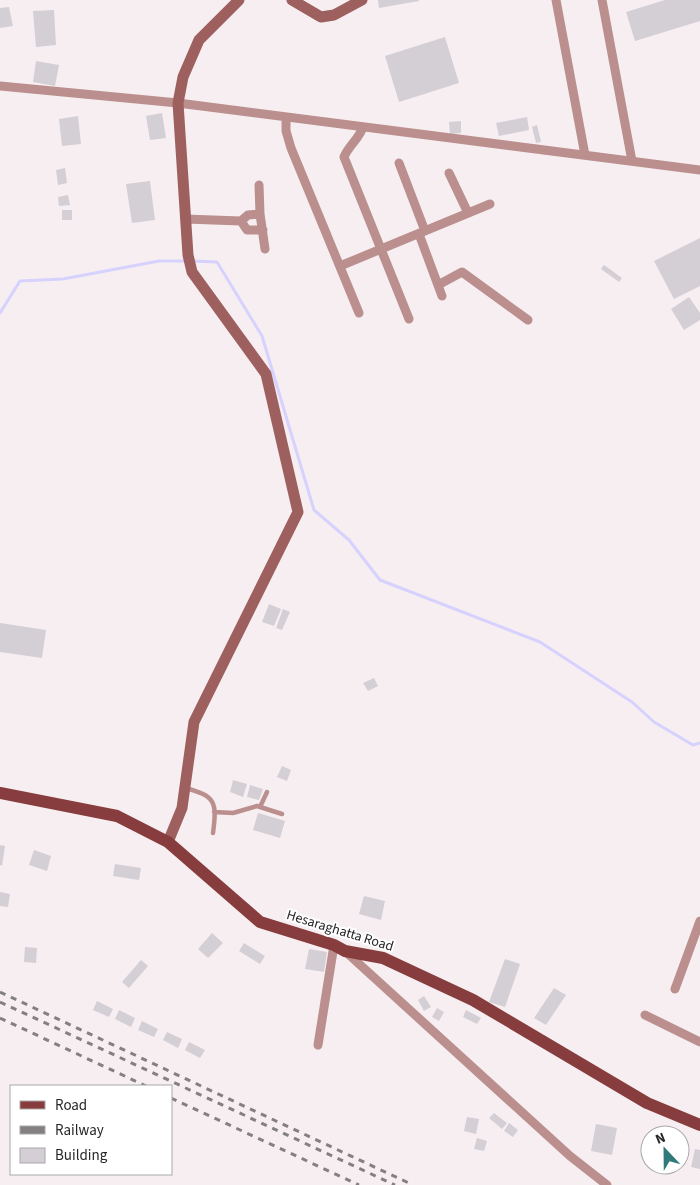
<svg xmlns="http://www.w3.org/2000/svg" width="700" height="1185" viewBox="0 0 700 1185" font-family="'Source Sans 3',sans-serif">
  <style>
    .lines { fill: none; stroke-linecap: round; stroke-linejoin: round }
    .stream { stroke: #d6d2fd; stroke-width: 3 }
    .building { fill: #d4ced5 }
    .lane { stroke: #bb8f8d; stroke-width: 4.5 }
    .street { stroke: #bb8f8d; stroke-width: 9 }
    .secondary { stroke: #9e605e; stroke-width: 11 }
    .primary { stroke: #873d3d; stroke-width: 12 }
    .rail { stroke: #847f81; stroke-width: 3; stroke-dasharray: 6 6; stroke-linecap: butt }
    .labels { text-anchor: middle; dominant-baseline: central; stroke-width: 4; stroke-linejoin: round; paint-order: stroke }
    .street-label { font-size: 14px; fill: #292627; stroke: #fff }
  </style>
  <rect width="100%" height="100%" fill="#f7eef2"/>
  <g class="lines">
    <path class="stream" d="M192 261 217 262 262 336 314 510 349 540 380 580 540 642 632 702 654 722 693 745 700 743
      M0 313 20 281 63 279 159 261H186"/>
  </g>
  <path class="building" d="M378 0H419V1L379 8Z
    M665 0H700V21L635 41 626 12Z
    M9 7 13 26 0 28V8Z
    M54 10 56 45 36 47 33 11Z
    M445 37 459 83 399 102 385 56Z
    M36 61 59 65 55 86 33 82Z
    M162 113 166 138 150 140 146 116Z
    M78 116 81 144 62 146 59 119Z
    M527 117 529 130 499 136 496 123Z
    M461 121V133L450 134 449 122Z
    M537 125 541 142 536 143 532 127Z
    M65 168 67 183 58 185 56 170Z
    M150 181 155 220 132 223 126 184Z
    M68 195 70 205 59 206 58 197Z
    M62 210H72V220H62Z
    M700 238V286L674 299 654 261Z
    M604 265 622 278 619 282 601 269Z
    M689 297 700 313V320L684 330 671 309Z
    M269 604 281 609 274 626 262 622Z
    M283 609 290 612 282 630 276 628Z
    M0 623 46 630 42 658 0 652Z
    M374 678 378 686 368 691 363 683Z
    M282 766 291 770 287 781 277 777Z
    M233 780 247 784 243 797 230 792Z
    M250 785 263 789 259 800 247 797Z
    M258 813 285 821 280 838 253 830Z
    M0 845 5 846 2 866 0 865Z
    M34 850 51 856 47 871 29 865Z
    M115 864 141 868 139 880 113 876Z
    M0 892 10 894 8 907 0 906Z
    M364 896 385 901 381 920 359 914Z
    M212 933 223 943 208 958 198 949Z
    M244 943 265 956 260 964 239 951Z
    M25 947 37 948 36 963 24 962Z
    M309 949 327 952 324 972 305 969Z
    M505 959 520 964 505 1007 489 1002Z
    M141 960 148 966 129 988 122 982Z
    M554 988 566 995 546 1025 534 1018Z
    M424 996 431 1007 424 1011 418 1000Z
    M97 1001 113 1009 109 1017 93 1010Z
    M437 1008 444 1012 439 1021 432 1017Z
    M119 1010 135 1018 131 1027 115 1019Z
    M466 1010 481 1018 477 1024 463 1017Z
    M142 1021 158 1029 154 1037 138 1030Z
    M167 1032 182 1039 178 1048 163 1040Z
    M189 1042 205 1050 200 1058 185 1050Z
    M494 1113 507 1123 502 1129 489 1118Z
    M467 1117 479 1119 476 1134 464 1131Z
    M509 1123 518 1130 513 1137 504 1131Z
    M596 1124 617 1128 612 1155 591 1151Z
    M477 1138 487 1141 484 1151 474 1149Z
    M695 1149 700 1150V1169L691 1167Z"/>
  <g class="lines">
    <path class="lane" d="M185 788C216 796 217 802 213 833
      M260 807 267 792
      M214 812 233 813 257 806 282 814"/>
    <path class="street" d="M556 0 585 155
      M602 0 632 161
      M0 86 178 103 700 170
      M286 117V131L291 148 359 313
      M363 127C359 139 349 145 344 157L409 319
      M399 163 425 231
      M449 173 468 213
      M259 185 260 214
      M185 219 241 221 247 230H263
      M241 221 248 215 260 214 265 249
      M419 234 442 296
      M340 266 490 204
      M438 285 462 272 528 320
      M346 952 570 1156 607 1185
      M675 989 700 921
      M645 1015 700 1042
      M318 1045 334 945"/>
    <path class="secondary" d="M292 0 321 17 334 15 362 0
      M168 842 182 808 194 722 298 512 266 374 192 272 188 255 178 103 183 77 199 40 239 0"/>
    <path class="primary" d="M0 793 117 816 168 842 260 922 334 945 345 951 383 958 473 1000 647 1103 700 1125"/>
    <path class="rail" d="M0 992 413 1185
      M0 1002 395 1185
      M0 1018 146 1086
      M171 1098 359 1185"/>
  </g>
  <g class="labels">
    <g class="street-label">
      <text transform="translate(340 931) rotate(17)">Hesaraghatta Road</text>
    </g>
  </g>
  <rect x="10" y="1085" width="162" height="90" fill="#ffffff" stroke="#a9a8a9"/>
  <rect x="20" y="1101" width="25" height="8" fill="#873d3d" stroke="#a9a8a9"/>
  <text x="55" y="1110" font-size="15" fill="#292627">Road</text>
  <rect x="20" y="1126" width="25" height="8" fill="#847f81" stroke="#a9a8a9"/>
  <text x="55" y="1135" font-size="15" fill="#292627">Railway</text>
  <rect x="20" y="1148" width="25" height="15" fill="#d4ced5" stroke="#a9a8a9"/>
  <text x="55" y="1160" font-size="15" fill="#292627">Building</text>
  <g transform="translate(665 1150) rotate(338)"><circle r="24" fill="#ffffff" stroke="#a9a8a9"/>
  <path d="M0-4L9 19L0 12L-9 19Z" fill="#317a7c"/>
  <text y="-8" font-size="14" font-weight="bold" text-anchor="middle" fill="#292627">N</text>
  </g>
</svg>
